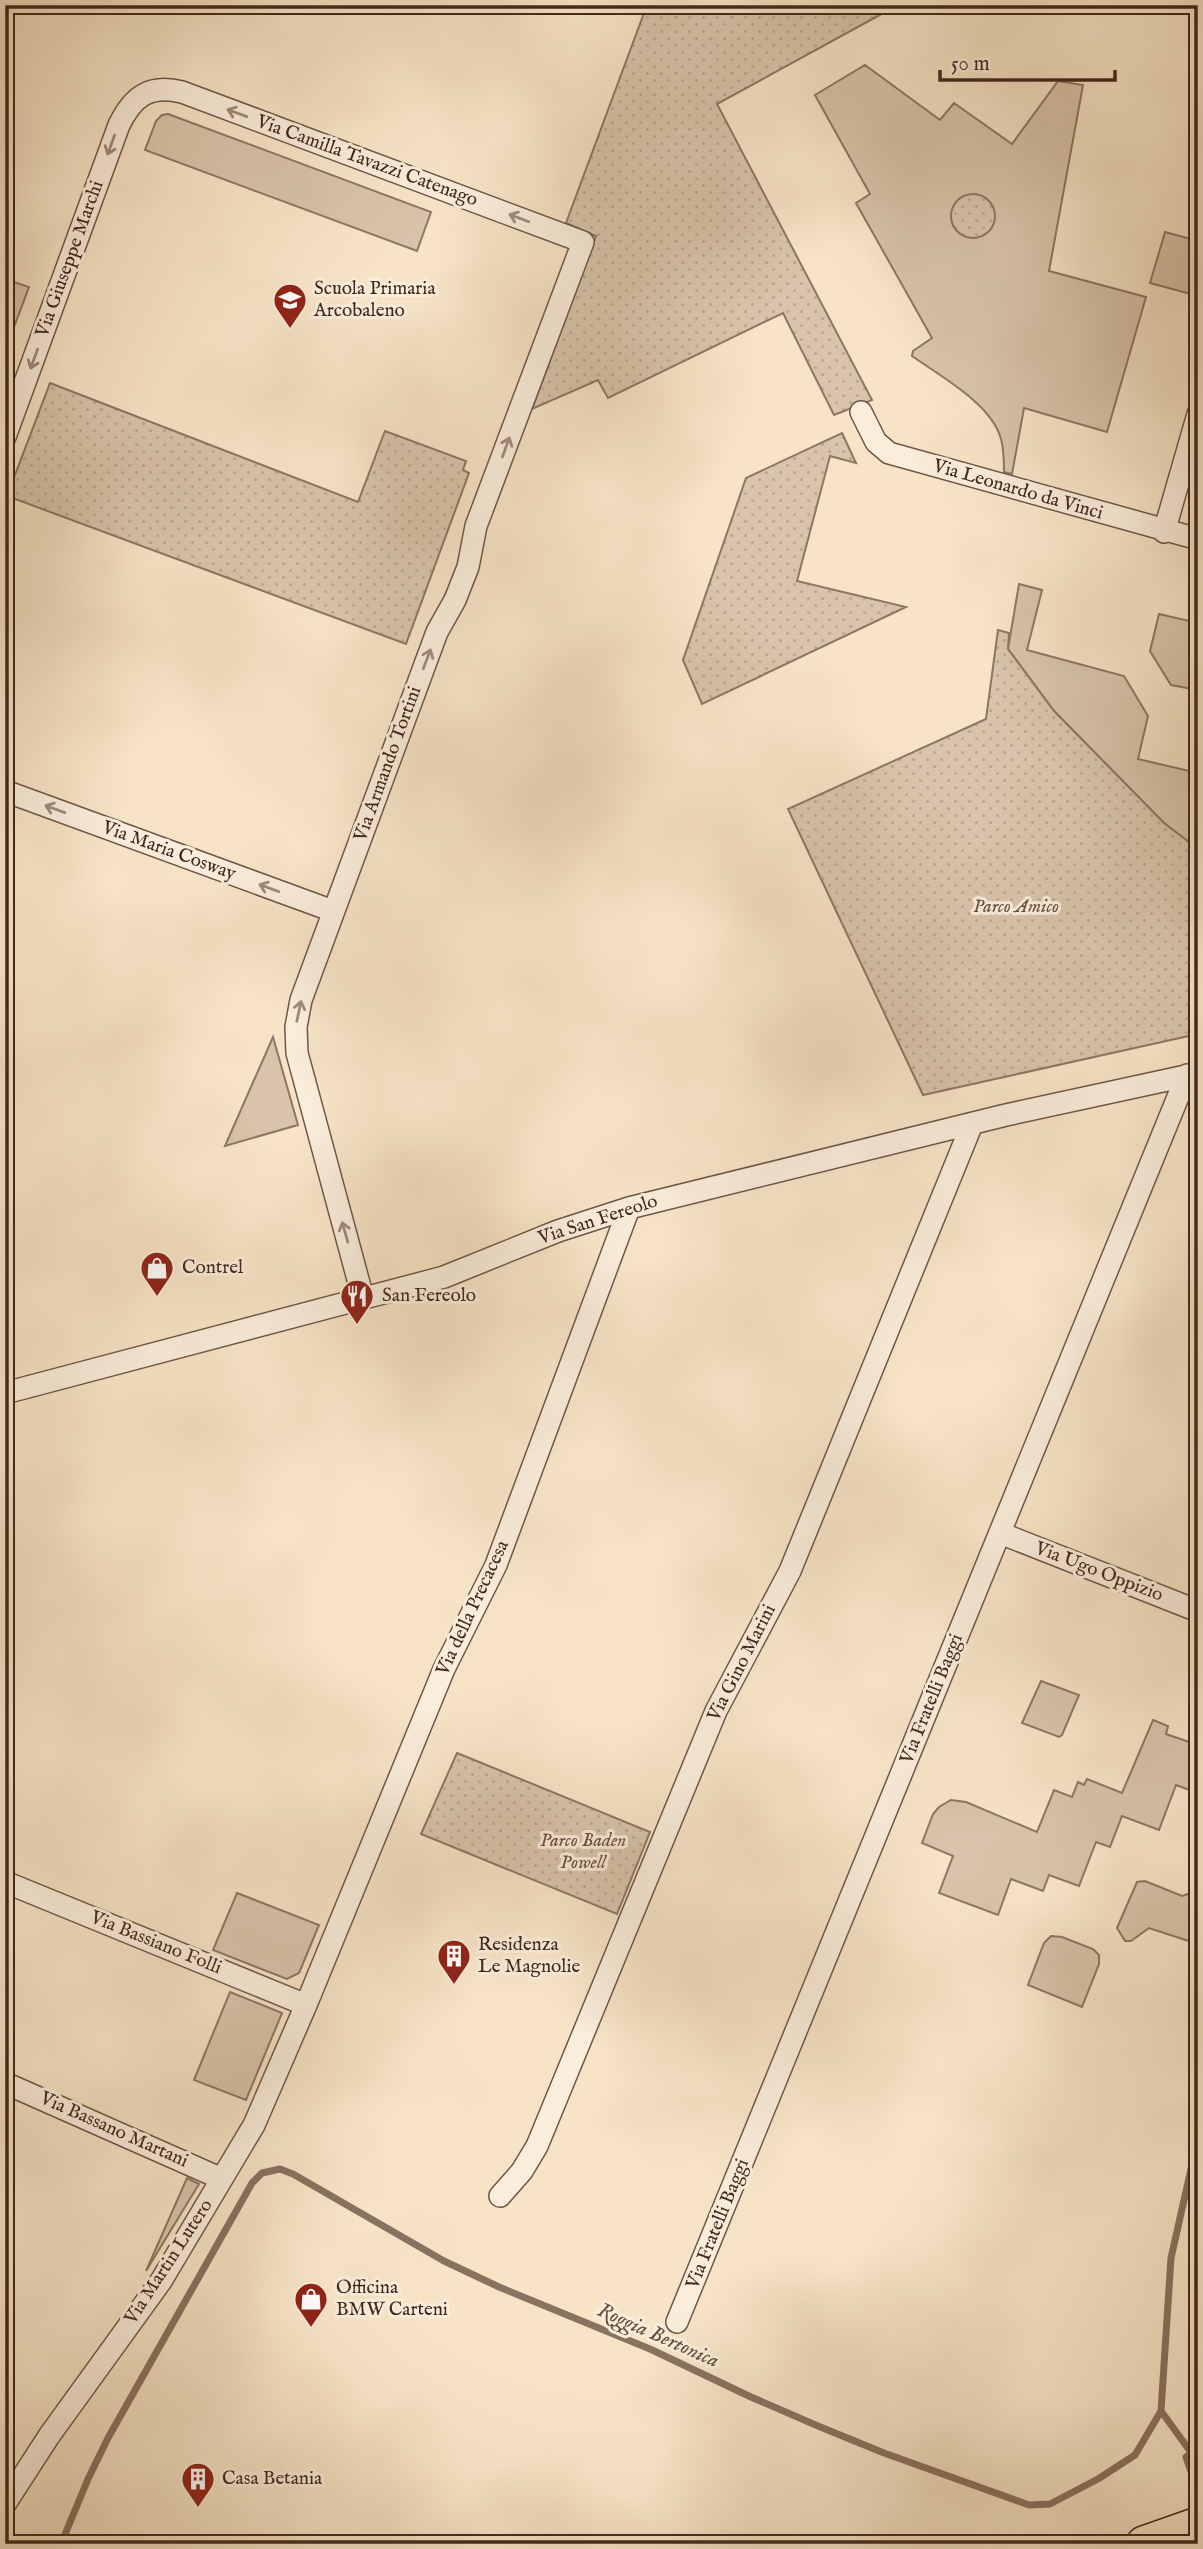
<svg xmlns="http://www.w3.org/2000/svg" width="1203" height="2549" viewBox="0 0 1203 2549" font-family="'IM FELL English',serif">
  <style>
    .green { fill: #d8c4aa; stroke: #8d7663; stroke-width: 2 }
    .park { fill: url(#park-dots); stroke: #8d7663; stroke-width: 2 }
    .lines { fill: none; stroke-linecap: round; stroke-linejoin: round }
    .stream { stroke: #897260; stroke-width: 7 }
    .minor-casing { stroke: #6f5747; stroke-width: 24 }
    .trunk-casing { stroke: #42281c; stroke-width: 38 }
    .minor { stroke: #faeddb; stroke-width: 21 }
    .trunk { stroke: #f7e4c7; stroke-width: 35 }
    .oneway { stroke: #9e8a7c }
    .labels { text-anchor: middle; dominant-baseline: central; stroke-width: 6; stroke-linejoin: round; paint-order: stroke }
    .street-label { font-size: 19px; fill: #42281c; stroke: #faeddb }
    .poi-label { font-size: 19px; fill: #42281c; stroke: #faeddb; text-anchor: start }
    .park-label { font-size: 19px; font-style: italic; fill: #684f40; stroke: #faeddb }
    .water-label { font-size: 21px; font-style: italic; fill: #664d3e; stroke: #faeddb }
  </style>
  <defs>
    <pattern id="park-dots" width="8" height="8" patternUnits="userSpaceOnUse" patternTransform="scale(1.75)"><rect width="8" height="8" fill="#d8c4aa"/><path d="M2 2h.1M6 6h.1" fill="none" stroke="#bba892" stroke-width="1.8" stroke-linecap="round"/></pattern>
  </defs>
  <rect width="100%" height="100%" fill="#f7e4c7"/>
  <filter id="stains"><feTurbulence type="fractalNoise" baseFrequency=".00286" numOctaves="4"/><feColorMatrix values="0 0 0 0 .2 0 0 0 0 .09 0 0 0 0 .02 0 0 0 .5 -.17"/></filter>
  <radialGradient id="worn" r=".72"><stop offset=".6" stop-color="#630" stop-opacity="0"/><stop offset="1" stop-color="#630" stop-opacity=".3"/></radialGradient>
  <path class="green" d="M865 65 940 120 954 103 1012 144 1058 81 1083 85 1049 271 1146 297 1107 432 1024 408 1012 474 1004 472C1004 461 1004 449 1001 439 992 404 940 376 912 356L913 351 932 338 856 203 870 194 815 95Z
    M168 114 431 212 417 251 145 150 156 121 162 115Z
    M1165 232 1198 241V296L1150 283Z
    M5 279 29 287 5 351Z
    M1019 584 1042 590 1027 650 1124 676 1148 716 1138 759 1198 773V849L1164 823 1054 711 1008 649Z
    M1159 614 1198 623V690L1171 685 1150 651Z
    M273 1037 298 1125 225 1146Z
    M1041 1681 1079 1695 1062 1735 1059 1737 1022 1723Z
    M1153 1720 1168 1726 1166 1734 1198 1745V1793L1176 1785 1159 1830 1122 1816 1110 1847 1096 1842 1079 1886 1049 1875 1043 1891 1011 1879 998 1915 939 1893 953 1856 922 1843 933 1814 939 1807 951 1800 966 1802 1037 1832 1054 1790 1072 1797 1078 1782 1084 1785 1087 1779 1122 1793Z
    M1198 1879V1944L1149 1928 1131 1941H1125L1117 1928 1137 1882 1145 1881 1182 1896 1191 1893Z
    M237 1893 319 1925 299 1973 287 1979 213 1950Z
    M1051 1936 1062 1937 1093 1949 1099 1955V1964L1082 2007 1028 1985 1044 1943Z
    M230 1992 282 2013 246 2100 194 2080Z
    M187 2178 199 2184 146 2271Z"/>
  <path class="park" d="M647 5H898L717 104 872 400 834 415 783 313 608 398 598 380 532 409 596 236 566 223Z
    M951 216a22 22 0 1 1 44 0a22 22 0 1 1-44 0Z
    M50 383 358 502 385 431 466 461 463 470 469 473 406 644 7 496Z
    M842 433 856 463 830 456 797 581 906 607 702 704 683 660 746 478Z
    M998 630 1009 633 1008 649 1054 711 1164 823 1198 849V1034L923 1095 788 809 986 719Z
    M457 1753 650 1832 617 1914 421 1834Z"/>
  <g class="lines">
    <path class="stream" d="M1161 2411 1198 2462
      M1194 2480 1186 2457 1198 2449
      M61 2544 88 2479 108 2438 252 2183 262 2173 280 2169 293 2174 444 2261 499 2287 650 2349 751 2397 818 2426 884 2453 1029 2505 1050 2504 1098 2479 1135 2455 1161 2411 1171 2258 1198 2138"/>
    <defs>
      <path id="minor" d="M861 412 876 442 889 453 1198 539
        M5 437 119 125C133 96 150 84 182 92L583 242 476 526 468 567 455 600 437 632 301 1000 296 1027 297 1053 363 1298
        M1164 532 1198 414
        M5 791 333 911
        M5 1393 444 1277 558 1231 629 1208 1006 1115 1195 1074
        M1000 1533 1198 1611
        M5 1882 306 2005
        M5 2083 222 2179
        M500 2196 522 2171 537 2146 716 1711 790 1571 972 1124
        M677 2322 1187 1075
        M5 2504 49 2436 161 2281 254 2125 306 2005 444 1669 496 1565 629 1208"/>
      <path id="trunk" d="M1144 2544 1198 2525"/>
    </defs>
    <use href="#minor" class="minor-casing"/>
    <use href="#trunk" class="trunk-casing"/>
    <use href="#minor" class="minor"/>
    <use href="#trunk" class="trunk"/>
  </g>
  <defs><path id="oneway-shaft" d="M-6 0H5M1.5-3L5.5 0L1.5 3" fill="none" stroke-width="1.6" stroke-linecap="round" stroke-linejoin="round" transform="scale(1.75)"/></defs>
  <g class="oneway">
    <use href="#oneway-shaft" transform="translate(237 113) rotate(-160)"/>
    <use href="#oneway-shaft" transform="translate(111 145) rotate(110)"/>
    <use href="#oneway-shaft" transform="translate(519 218) rotate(-159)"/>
    <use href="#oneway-shaft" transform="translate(34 359) rotate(110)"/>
    <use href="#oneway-shaft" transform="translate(506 447) rotate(-70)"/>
    <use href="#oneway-shaft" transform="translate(427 659) rotate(-69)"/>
    <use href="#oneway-shaft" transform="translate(55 809) rotate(-160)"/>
    <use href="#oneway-shaft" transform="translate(269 888) rotate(-160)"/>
    <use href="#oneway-shaft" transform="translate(299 1011) rotate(-78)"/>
    <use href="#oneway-shaft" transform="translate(345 1232) rotate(-106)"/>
  </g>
  <defs>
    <symbol id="school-pin" viewBox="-11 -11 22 30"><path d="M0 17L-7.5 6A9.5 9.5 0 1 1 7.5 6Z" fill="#8f2418" stroke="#faeddb"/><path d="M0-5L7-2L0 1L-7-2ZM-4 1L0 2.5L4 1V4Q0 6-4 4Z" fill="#fff"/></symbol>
    <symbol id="shop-pin" viewBox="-11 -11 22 30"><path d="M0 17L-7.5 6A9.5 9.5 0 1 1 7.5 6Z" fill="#8f2418" stroke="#faeddb"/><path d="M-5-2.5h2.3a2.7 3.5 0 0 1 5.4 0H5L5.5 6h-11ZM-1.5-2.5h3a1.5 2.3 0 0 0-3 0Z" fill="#fff"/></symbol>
    <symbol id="restaurant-pin" viewBox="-11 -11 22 30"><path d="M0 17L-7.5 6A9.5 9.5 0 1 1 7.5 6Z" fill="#8f2418" stroke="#faeddb"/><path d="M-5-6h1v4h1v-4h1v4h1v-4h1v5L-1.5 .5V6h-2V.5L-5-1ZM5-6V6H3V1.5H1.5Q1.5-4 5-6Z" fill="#fff"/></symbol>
    <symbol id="building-pin" viewBox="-11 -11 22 30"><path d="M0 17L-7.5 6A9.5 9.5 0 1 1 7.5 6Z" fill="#8f2418" stroke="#faeddb"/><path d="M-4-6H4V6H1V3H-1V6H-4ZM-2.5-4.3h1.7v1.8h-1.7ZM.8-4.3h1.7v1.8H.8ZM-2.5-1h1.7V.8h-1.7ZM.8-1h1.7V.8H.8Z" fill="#fff"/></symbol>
  </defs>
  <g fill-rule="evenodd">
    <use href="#school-pin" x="271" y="281" width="38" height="52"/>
    <use href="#shop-pin" x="138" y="1249" width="38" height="52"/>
    <use href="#restaurant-pin" x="338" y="1277" width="38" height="52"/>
    <use href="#building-pin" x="435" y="1937" width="38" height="52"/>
    <use href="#shop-pin" x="292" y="2280" width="38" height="52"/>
    <use href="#building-pin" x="179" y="2460" width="38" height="52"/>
  </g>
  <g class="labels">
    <g class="street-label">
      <text transform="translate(367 161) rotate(20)">Via Camilla Tavazzi Catenago</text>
      <text transform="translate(70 259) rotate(-70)">Via Giuseppe Marchi</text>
      <text transform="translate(1018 490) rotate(16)">Via Leonardo da Vinci</text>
      <text transform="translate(388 764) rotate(-70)">Via Armando Tortini</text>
      <text transform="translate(169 851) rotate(20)">Via Maria Cosway</text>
      <text transform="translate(598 1220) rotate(-18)">Via San Fereolo</text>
      <text transform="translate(1099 1572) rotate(21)">Via Ugo Oppizio</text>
      <text transform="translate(473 1608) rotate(-65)">Via della Precacesa</text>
      <text transform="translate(742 1663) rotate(-63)">Via Gino Marini</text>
      <text transform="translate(932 1699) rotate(-68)">Via Fratelli Baggi</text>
      <text transform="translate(156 1943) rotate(22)">Via Bassiano Folli</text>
      <text transform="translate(114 2130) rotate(24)">Via Bassano Martani</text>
      <text transform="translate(718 2224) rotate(-68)">Via Fratelli Baggi</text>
      <text transform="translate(169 2262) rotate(-57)">Via Martin Lutero</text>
    </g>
    <g class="poi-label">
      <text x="314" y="289">Scuola Primaria<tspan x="314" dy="22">Arcobaleno</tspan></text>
      <text x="182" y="1268">Contrel</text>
      <text x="382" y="1296">San Fereolo</text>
      <text x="478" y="1945">Residenza<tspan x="478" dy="22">Le Magnolie</tspan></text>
      <text x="336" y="2288">Officina<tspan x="336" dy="22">BMW Carteni</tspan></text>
      <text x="222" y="2479">Casa Betania</text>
    </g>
    <g class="park-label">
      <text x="1016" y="907">Parco Amico</text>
      <text x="583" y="1841">Parco Baden<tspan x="583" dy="22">Powell</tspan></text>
    </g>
    <g class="water-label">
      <text transform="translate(658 2336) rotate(24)">Roggia Bertonica</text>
    </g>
  </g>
  <rect width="1203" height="2549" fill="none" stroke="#f7e4c7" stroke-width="28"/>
  <rect x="7" y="7" width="1189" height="2535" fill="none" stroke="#42281c" stroke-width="3.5"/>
  <rect x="14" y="14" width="1175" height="2521" fill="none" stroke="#42281c" stroke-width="2"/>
  <path d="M940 70v10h175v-10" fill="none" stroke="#42281c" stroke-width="3.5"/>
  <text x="951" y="70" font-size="21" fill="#42281c" stroke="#faeddb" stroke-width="5" paint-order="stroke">50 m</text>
  <rect width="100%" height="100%" filter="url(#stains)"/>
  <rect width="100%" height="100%" fill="url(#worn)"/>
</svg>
